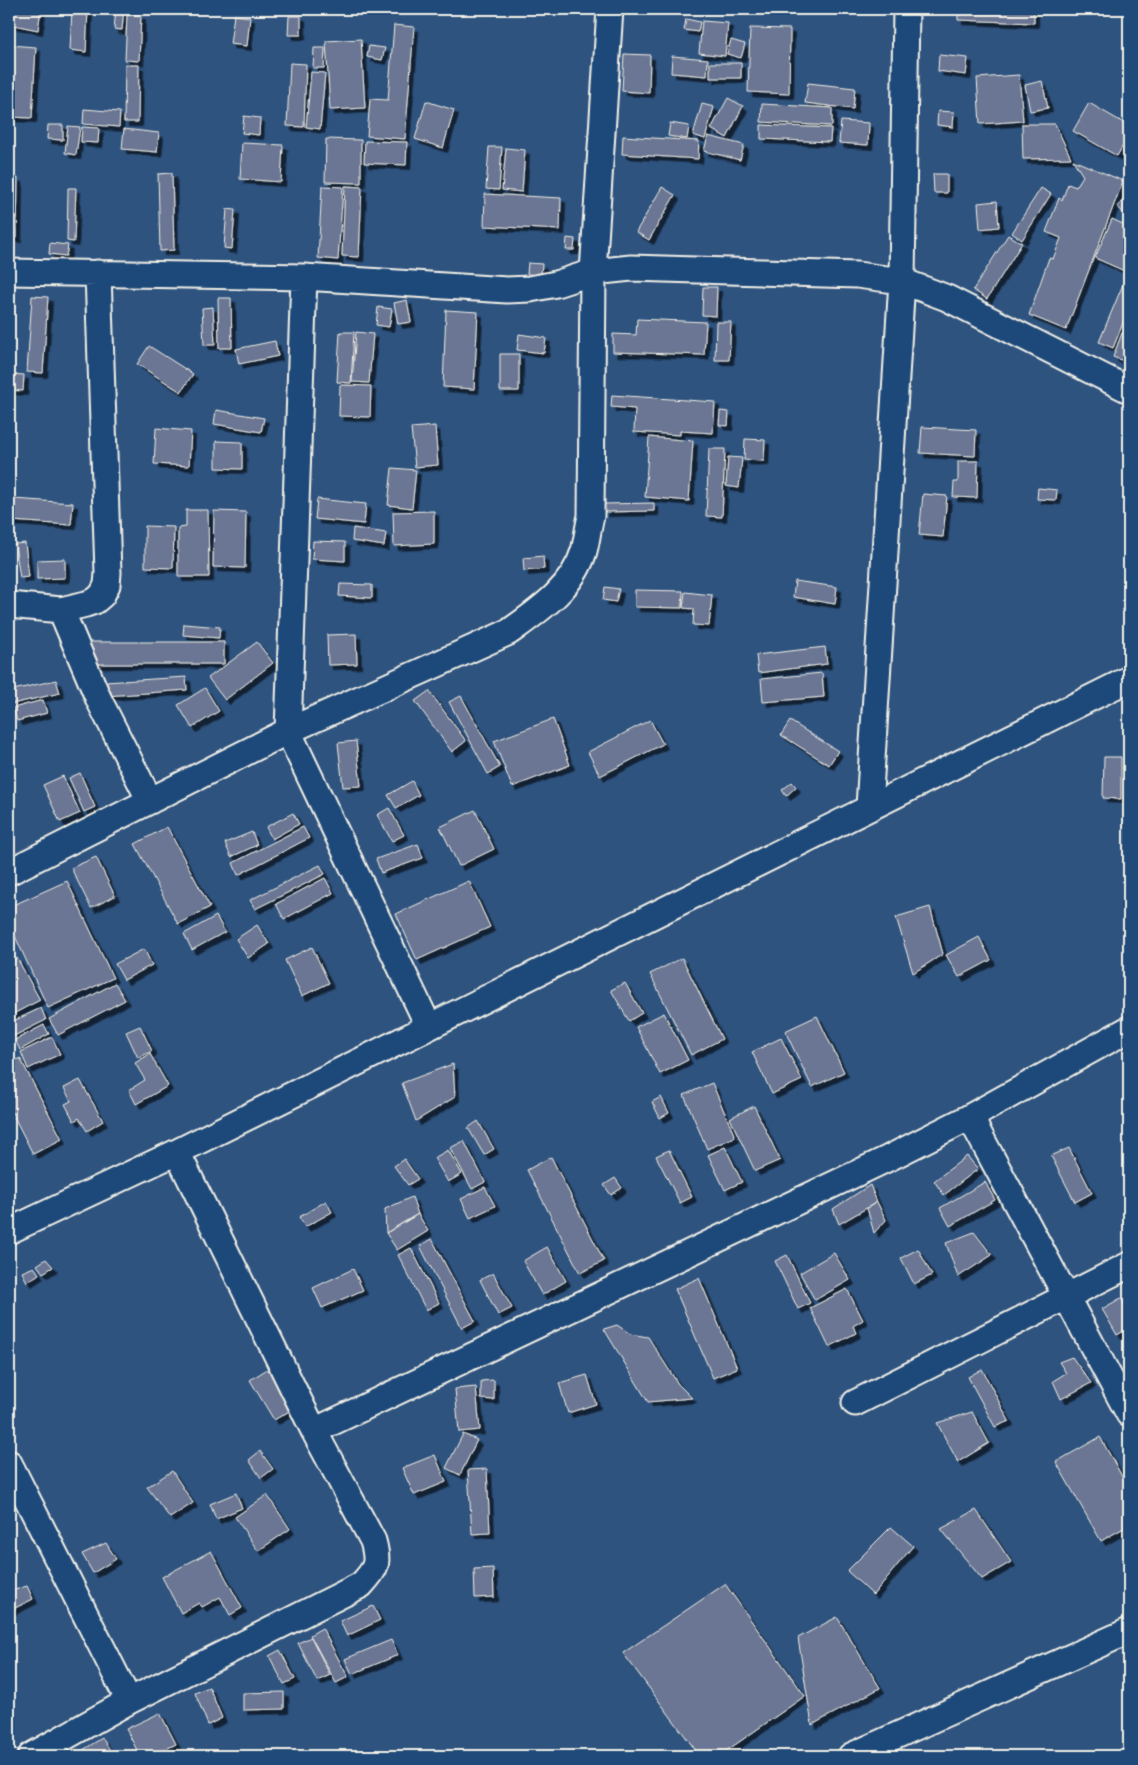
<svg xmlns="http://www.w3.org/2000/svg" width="1138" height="1765" viewBox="0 0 1138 1765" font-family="Delius,sans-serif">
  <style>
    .building { fill: #6b7693; stroke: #f4f1e8; filter: url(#shadow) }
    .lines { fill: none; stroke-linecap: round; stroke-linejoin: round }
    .street-casing { stroke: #f4f1e8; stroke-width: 29 }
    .street { stroke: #1f4a7a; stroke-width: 25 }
  </style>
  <defs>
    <filter id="shadow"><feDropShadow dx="4.5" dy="4.5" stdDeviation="0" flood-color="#0009"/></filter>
  </defs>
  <rect width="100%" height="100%" fill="#2e537f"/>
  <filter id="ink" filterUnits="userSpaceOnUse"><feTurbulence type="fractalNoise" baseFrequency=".02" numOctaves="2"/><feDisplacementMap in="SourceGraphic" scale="10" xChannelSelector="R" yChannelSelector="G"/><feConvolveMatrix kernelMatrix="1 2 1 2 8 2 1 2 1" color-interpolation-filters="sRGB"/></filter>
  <g filter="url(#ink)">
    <path class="building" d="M11 9H41L38 30 9 24Z
      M72 9H88L86 52 70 50Z
      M116 9H124L122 30 114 29Z
      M958 9H1034V23L958 20Z
      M127 15H141L139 61 125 60Z
      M234 15 250 17 247 46 230 44Z
      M289 16H301V35H288Z
      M686 19 700 22 698 32 684 30Z
      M702 21 728 23 725 56 699 53Z
      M394 25 414 27 405 139 367 136 370 99 388 100Z
      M750 28 790 29 789 94 748 92Z
      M361 39 365 108 330 110 326 41Z
      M731 40 745 44 741 58 727 54Z
      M9 45 36 47 32 118 9 117Z
      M369 46 385 48 382 60 367 57Z
      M314 48H325L324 68H313Z
      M624 54 650 55 649 93 622 91Z
      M939 55 968 58 966 75 938 71Z
      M672 56 708 59 707 76 671 73Z
      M290 63 306 64 304 127 287 126Z
      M710 63H741V78H710Z
      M125 65H139L138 122H124Z
      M311 72 325 73 320 129 306 127Z
      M1019 75 1023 121 980 124 977 78Z
      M1042 81 1048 108 1030 111 1025 85Z
      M808 83 855 88 853 109 805 103Z
      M728 98 743 106 727 138 711 129Z
      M426 101 454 110 443 148 415 139Z
      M1089 103 1129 126V135L1117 156 1073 131Z
      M702 104 714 107 705 139 693 135Z
      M762 104 832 108V126L761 122Z
      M84 109 120 112 119 127 83 124Z
      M938 111 954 112 953 127 937 125Z
      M244 116 260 118 259 135 242 133Z
      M841 121 869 123 868 145 839 143Z
      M670 123 689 126 687 139 668 136Z
      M1022 124H1055L1071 158 1023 159Z
      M48 125H63V140L47 139Z
      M761 125 831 128 830 142 761 139Z
      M68 126 80 127 76 155 65 153Z
      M82 127 99 128 98 143 81 142Z
      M124 129 159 133 157 152 122 149Z
      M623 136 699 141 698 159 622 154Z
      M708 136 744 145 740 160 704 151Z
      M326 139 361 140V183L325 182Z
      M365 141 407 142 406 165 364 163Z
      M242 143 283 145 281 182 240 179Z
      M489 147H502L499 190 486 189Z
      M506 148 525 150 522 192 502 190Z
      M1073 160 1123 181 1066 330 1029 315 1049 258 1053 259 1061 238 1046 232 1059 198 1062 200 1068 184 1076 187 1083 176Z
      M172 173 174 250 160 251 158 174Z
      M933 174H947V193H934Z
      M9 178H18L17 238 9 237Z
      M322 186 343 187 338 260 318 258Z
      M345 186 362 187 359 257 342 256Z
      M662 187 675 195 649 240 636 232Z
      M68 188H76L74 242 67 241Z
      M1041 188 1051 194 1022 240 1012 233Z
      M485 194 561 198 560 230 484 226Z
      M1127 196 1129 199V219L1117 206Z
      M997 201 999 227 980 229 978 203Z
      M227 209 235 210 232 249 224 248Z
      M1112 219 1129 227V273L1095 258Z
      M1008 235 1022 243 987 299 973 290Z
      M567 238 575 239 574 250H566Z
      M50 243 68 245 66 256 49 254Z
      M528 263 542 264 541 275 527 274Z
      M1126 277 1129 278V308L1113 348 1099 342Z
      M703 287H717L716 316 702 315Z
      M32 296 48 297 43 373 27 372Z
      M218 298H231L232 348H219Z
      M407 300 411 322 398 324 394 303Z
      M213 307 215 345H204L202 308Z
      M378 307 392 309 389 327 376 325Z
      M446 310 478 312 474 389 443 387Z
      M637 319 706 322 704 355 613 352V334L636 335Z
      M716 322H731L729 360H715Z
      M340 332H354L351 383 337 382Z
      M356 332 373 334 369 383 352 382Z
      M1122 333 1129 336V363L1113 357Z
      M519 334 546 338 544 353 517 350Z
      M275 341 278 356 239 364 236 349Z
      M149 346 193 374 181 392 137 364Z
      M500 354H519V391H500Z
      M9 374 24 375 23 391 9 390Z
      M340 385 371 386 370 417 339 416Z
      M612 395 715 402 713 433 680 431V435L634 432 635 409 611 407Z
      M216 410 264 418 261 432 214 424Z
      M720 411 729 412 728 426 719 425Z
      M435 426 438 465 415 467 411 428Z
      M922 427 976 430 975 456 920 453Z
      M156 428 191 431 189 466 154 464Z
      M649 437 693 441 689 501 645 497Z
      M745 439 765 440 764 461 744 460Z
      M216 441 242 442V469L216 468Z
      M709 449H725L722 517 706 516Z
      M728 457 742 458 739 488 726 486Z
      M958 461H978L977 498 953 497 954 482H958Z
      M392 468 416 470 412 508 388 505Z
      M1038 488 1057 490 1056 500 1037 499Z
      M923 494 947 496 943 537 919 535Z
      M13 499 73 503 71 525 11 521Z
      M317 499 366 504 364 524 315 519Z
      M654 503V511L604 512V504Z
      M186 510H208L209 577H178V528L186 527Z
      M214 511 246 512 245 568 213 567Z
      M434 511V544L394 546 393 512Z
      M145 526 174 527 173 568 145 567Z
      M353 528 386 533 384 546 352 541Z
      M313 541 345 542V561L312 559Z
      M25 543 29 577 20 578 15 544Z
      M543 556 544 569 524 571 523 558Z
      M65 559V578L37 579V560Z
      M795 581 837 587 835 604 793 597Z
      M340 584 372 585V598L339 596Z
      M605 587 619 589 616 602 603 600Z
      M635 590 683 591 682 608 635 607Z
      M685 592 712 595 709 626 693 625 694 609 683 608Z
      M184 624 220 627 219 638 183 635Z
      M356 634 357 664 328 665 327 635Z
      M88 642H224V664H88Z
      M257 642 273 663 225 700 208 678Z
      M825 647 827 664 758 673 756 655Z
      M822 673 824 697 763 702 761 679Z
      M186 677 187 690 106 696 105 682Z
      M56 680 60 693 12 704 9 691Z
      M205 688 219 711 192 728 178 705Z
      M429 691 466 741 452 752 415 701Z
      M461 696 500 767 488 774 449 702Z
      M43 700 47 713 17 721 13 708Z
      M553 719 570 765 512 787 494 741Z
      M650 720 663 744 600 776 588 752Z
      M790 721 838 751 829 765 781 735Z
      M356 741 361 786 343 787 338 743Z
      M1104 757H1121V799L1103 798Z
      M80 773 95 807 84 812 69 778Z
      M63 776 80 813 60 822 43 785Z
      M412 781 419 795 396 808 388 795Z
      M792 782 796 787 786 796 782 790Z
      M389 808 404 835 392 841 377 815Z
      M475 810 494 849 459 866 440 827Z
      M293 813 299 824 272 839 266 827Z
      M167 827 210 907 178 924 135 844Z
      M303 827 309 838 238 875 233 863Z
      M252 832 257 845 231 857 225 843Z
      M418 844 423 858 381 873 376 859Z
      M96 857 115 896 91 908 71 868Z
      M320 865 325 874 255 909 250 900Z
      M325 878 333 893 284 919 276 904Z
      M67 881 113 978 48 1008 9 923V907Z
      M469 881 490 927 417 960 396 914Z
      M930 907 943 954 913 973 896 917Z
      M216 916 225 932 192 950 184 934Z
      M257 925 269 944 248 958 236 939Z
      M979 937 991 960 959 977 946 955Z
      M312 947 329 983 302 996 285 960Z
      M144 949 152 965 124 980 115 964Z
      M17 958 40 1000 9 1016V963Z
      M682 958 722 1039 691 1055 650 974Z
      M115 983 125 1000 58 1035 49 1019Z
      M625 983 642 1013 629 1021 611 990Z
      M41 1008 46 1020 14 1036 9 1023Z
      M664 1013 688 1060 660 1074 636 1027Z
      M817 1016 844 1072 812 1087 785 1031Z
      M44 1025 49 1034 20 1050 15 1040Z
      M140 1026 152 1051 138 1058 126 1032Z
      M52 1037 60 1054 28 1069 21 1052Z
      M781 1038 802 1080 772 1094 752 1052Z
      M150 1054 168 1086 136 1104 129 1090 145 1080 135 1063Z
      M20 1058 62 1139 33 1154 9 1107V1064Z
      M453 1064 455 1097 416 1121 402 1083Z
      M80 1080 103 1121 87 1131 79 1118 74 1121 65 1104 71 1101 64 1088Z
      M712 1083 735 1137 707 1149 684 1095Z
      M661 1097 669 1113 660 1118 652 1102Z
      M754 1106 780 1160 755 1171 730 1118Z
      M478 1121 494 1149 484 1155 468 1128Z
      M464 1141 485 1182 472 1189 450 1148Z
      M725 1147 742 1182 725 1190 708 1155Z
      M1069 1148 1092 1193 1075 1202 1051 1156Z
      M448 1150 462 1174 448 1182 434 1158Z
      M669 1150 692 1197 680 1203 656 1156Z
      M967 1156 978 1169 944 1195 934 1181Z
      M551 1157 604 1261 580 1273 527 1170Z
      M404 1159 418 1179 408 1185 394 1166Z
      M615 1178 622 1188 611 1195 604 1185Z
      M985 1182 995 1200 950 1226 940 1208Z
      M870 1185 877 1202 839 1224 833 1209Z
      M485 1187 495 1206 470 1218 461 1199Z
      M412 1197 418 1214 386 1233 385 1209Z
      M326 1201 332 1212 305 1227 299 1217Z
      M877 1202 886 1220 874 1233 867 1208Z
      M418 1214 428 1231 397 1250 386 1233Z
      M974 1232 992 1255 958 1277 946 1243Z
      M432 1239 475 1321 462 1328 420 1246Z
      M547 1247 566 1281 542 1295 523 1261Z
      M411 1248 439 1303 426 1310 398 1255Z
      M918 1249 932 1275 914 1284 901 1258Z
      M834 1253 850 1280 815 1300 800 1273Z
      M787 1255 810 1303 798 1309 775 1261Z
      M46 1259 53 1267 43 1273 37 1265Z
      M34 1267 39 1274 27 1282 22 1272Z
      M353 1269 363 1290 322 1308 313 1288Z
      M493 1273 512 1308 498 1315 480 1280Z
      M699 1278 737 1368 713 1378 675 1289Z
      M847 1289 863 1320 853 1326 856 1333 829 1347 810 1308Z
      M1121 1298 1129 1313V1328L1117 1335 1102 1309Z
      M617 1325 630 1334 648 1337 678 1384 692 1398 648 1402 604 1329Z
      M1072 1357 1091 1383 1061 1399 1053 1381 1066 1373 1059 1362Z
      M269 1368 293 1409 274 1420 250 1380Z
      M982 1369 1009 1421 995 1427 968 1377Z
      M587 1375 596 1404 568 1413 559 1383Z
      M494 1380V1400L481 1399V1381Z
      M476 1387 480 1430 459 1432 455 1389Z
      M972 1412 989 1443 958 1462 937 1423Z
      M463 1434 477 1440 460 1475 446 1468Z
      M1100 1437 1129 1489V1525L1101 1541 1056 1462Z
      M260 1451 273 1469 261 1478 249 1460Z
      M435 1455 446 1482 414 1495 402 1468Z
      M487 1469 490 1533 472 1534 468 1470Z
      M172 1471 193 1503 170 1518 147 1487Z
      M236 1493 242 1508 216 1519 210 1504Z
      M267 1495 290 1529 258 1551 235 1517Z
      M976 1510 1011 1562 982 1579 941 1529Z
      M891 1527 913 1546 873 1595 847 1571Z
      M106 1543 116 1559 93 1573 82 1554Z
      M211 1551 242 1608 230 1615 220 1597 202 1607 199 1603 181 1613 162 1577Z
      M493 1568 494 1597 475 1598 474 1569Z
      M725 1584 805 1696 719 1756H700L623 1653Z
      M27 1586 33 1599 9 1611V1592Z
      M373 1606 380 1620 347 1636 340 1621Z
      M837 1617 880 1688 812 1725 798 1638Z
      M322 1628 348 1677 336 1683 310 1635Z
      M311 1637 330 1675 317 1681 298 1643Z
      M391 1640 398 1655 352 1674 345 1659Z
      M280 1650 295 1679 284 1684 269 1656Z
      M209 1687 222 1718 208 1725 195 1693Z
      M284 1692V1709L243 1710V1693Z
      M160 1713 176 1744 152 1756H140L126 1729Z
      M102 1738 114 1756H87L83 1750Z"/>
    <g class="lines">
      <defs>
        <path id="street" d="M9 272 304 277 507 290 530 289 556 284 593 272 631 268 857 275 902 281 947 298 1129 390
          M304 277 288 731 429 1027
          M9 605 61 610 86 604 95 601 102 595 107 585 108 573 98 273
          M61 610 99 700 150 801
          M869 807 902 281 906 9
          M9 872 288 731 509 632C538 611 573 588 584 551 587 540 588 528 591 516L593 272 610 9
          M970 1117 1129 1414
          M9 1231 177 1152 1129 679
          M855 1403 1129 1265
          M314 1431 889 1158 970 1117 1129 1029
          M9 1463 129 1701
          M31 1756 129 1701 361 1585C377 1568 379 1563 373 1541L314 1431 177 1152
          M851 1756 1129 1631"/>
      </defs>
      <use href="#street" class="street-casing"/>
      <use href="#street" class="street"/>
    </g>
  </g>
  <rect width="1138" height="1765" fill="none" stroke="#1f4a7a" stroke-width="30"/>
  <rect x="15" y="15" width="1108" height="1735" fill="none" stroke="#f4f1e8" stroke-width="2" filter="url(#ink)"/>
</svg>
